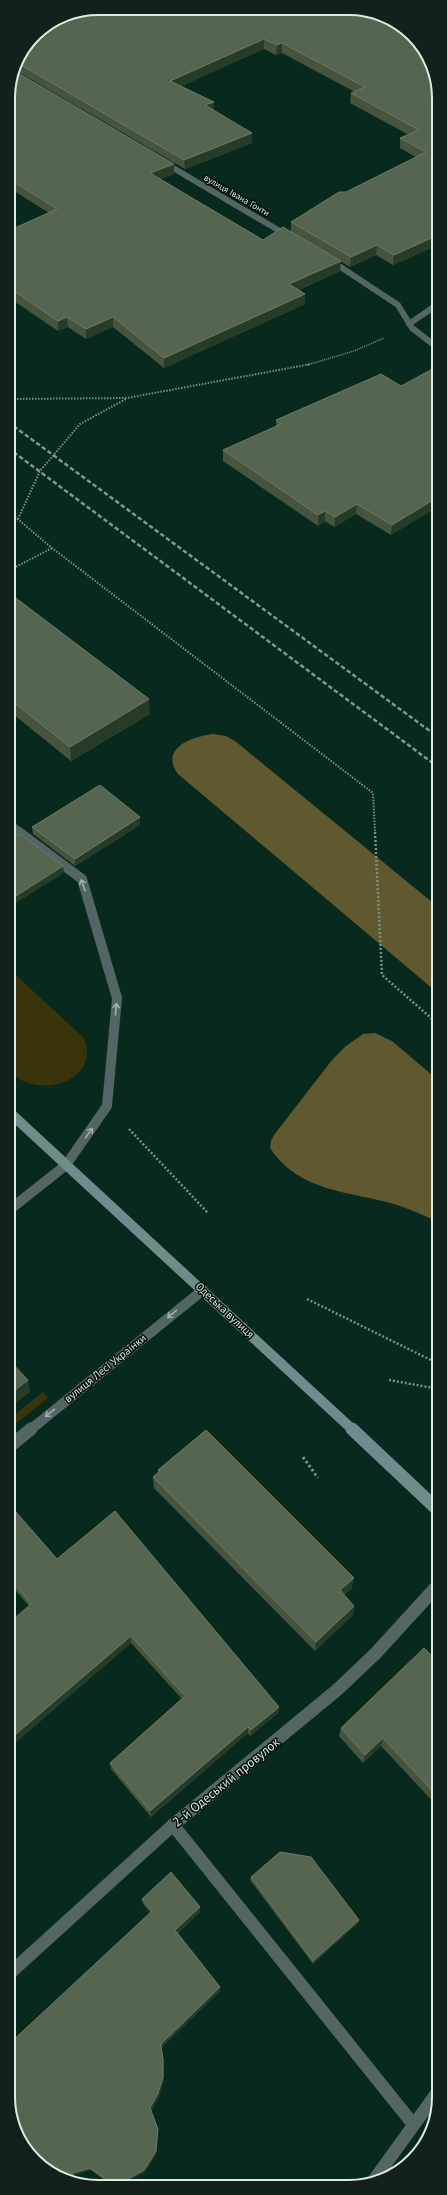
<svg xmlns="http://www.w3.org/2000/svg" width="447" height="2195" viewBox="0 0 447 2195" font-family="'PT Sans',sans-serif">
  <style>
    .green { fill: #3a340a }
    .forest { fill: #60592f }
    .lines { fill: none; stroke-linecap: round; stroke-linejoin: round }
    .path-far3 { stroke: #789187; stroke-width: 1.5; stroke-dasharray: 1 1; stroke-linecap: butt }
    .path-far2 { stroke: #789187; stroke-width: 2; stroke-dasharray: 1.5 1.5; stroke-linecap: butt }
    .path-far1 { stroke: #789187; stroke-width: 2.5; stroke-dasharray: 2 2; stroke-linecap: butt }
    .path { stroke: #789187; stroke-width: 3; stroke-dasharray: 2.5 2.5; stroke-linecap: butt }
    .service-far2 { stroke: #546565; stroke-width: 8 }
    .service-far1 { stroke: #546565; stroke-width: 10 }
    .service { stroke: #546565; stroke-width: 13 }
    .minor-far2 { stroke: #546565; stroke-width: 6 }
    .minor-far1 { stroke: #546565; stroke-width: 10 }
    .minor { stroke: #546565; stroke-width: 13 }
    .secondary-far1 { stroke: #708b8b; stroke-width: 10 }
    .secondary { stroke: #708b8b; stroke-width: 13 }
    .rail { stroke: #80998f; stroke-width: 2.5; stroke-dasharray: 4.5 2.5; stroke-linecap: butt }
    .wall { fill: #46543d }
    .shaded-wall { fill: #273c28 }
    .building { fill: #56654f; stroke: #6b7a66 }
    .oneway { stroke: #9eafab }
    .labels { text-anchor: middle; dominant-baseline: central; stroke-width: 3; stroke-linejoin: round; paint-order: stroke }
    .far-street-label { font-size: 9px; fill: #daece4; stroke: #030e09 }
    .street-label { font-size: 11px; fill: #daece4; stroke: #030e09 }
    .near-street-label { font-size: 13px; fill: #daece4; stroke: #030e09 }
    .rim { fill: none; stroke: #daece4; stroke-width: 2 }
  </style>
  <rect width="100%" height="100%" fill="#08291d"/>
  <path class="green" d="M8 968 84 1038C99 1076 53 1095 23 1081 18 1079 13 1073 8 1069Z
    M43 1392 48 1398 9 1429V1419Z"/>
  <path class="forest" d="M214 734 226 736 235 741 438 907 439 994 178 774C159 748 193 736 214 734Z
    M375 1033 392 1041 439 1081V1223C424 1215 410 1209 394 1204 348 1191 299 1192 270 1148L271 1141 274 1135 332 1060 346 1046 363 1034Z"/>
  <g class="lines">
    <path class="path-far3" d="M307 365 354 351 384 338"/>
    <path class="path-far2" d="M8 399 127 398 311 364
      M8 511 52 548 373 793 375 833
      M18 519 40 471 80 424 126 399
      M8 571 52 548"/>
    <path class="path-far1" d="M375 832 382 975 439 1025
      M129 1129 208 1213
      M307 1299 439 1364
      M389 1380 439 1389"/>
    <path class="path" d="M303 1457 318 1478"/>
    <path class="service-far2" d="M8 823 21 833"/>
    <path class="service-far1" d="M19 832 82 879 117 998 107 1106 66 1165"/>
    <path class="service" d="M173 1825 413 2124"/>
    <path class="minor-far2" d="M163 162 290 237
      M330 260 398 305 412 328 438 348
      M409 324 438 304"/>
    <path class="minor-far1" d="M8 1211 66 1165
      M30 1430 203 1290"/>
    <path class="minor" d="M9 1447 31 1429
      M9 1974 173 1825 337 1690 376 1653 439 1584
      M374 2180 439 2090"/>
    <path class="secondary-far1" d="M8 1111 353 1430"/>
    <path class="secondary" d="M352 1429 439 1511"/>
    <path class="rail" d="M8 422 438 737
      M8 448 438 767"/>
  </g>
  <path class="wall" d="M366 10 438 87V245L393 265 376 255 350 267 291 232V222L346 192 416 157 400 148V138L409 135 350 103 351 93 355 92 282 53 276 55 264 49 181 86 214 102V110L252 143 185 169 15 70H13L15 64 35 34Z
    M8 93 174 174 160 179 263 240 340 271 299 290 305 294V304L164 368 113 327 86 339 68 327 58 331 8 297V231L49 213 8 187Z
    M438 366 391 535 356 514 334 527 325 521 318 526 223 461V450L276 427V420L401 386Z
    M8 592 150 714 71 761 8 710Z
    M140 817V825L75 866 33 834 32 827Z
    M158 1470 352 1588 344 1595 354 1606 353 1615 315 1651 154 1488 153 1477 158 1473Z
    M9 1504 57 1559 279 1707 278 1713 250 1736 248 1733 151 1817 111 1769 110 1763 182 1699 131 1643 9 1748V1623L29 1606 9 1583Z
    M439 1663V1808L381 1746 363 1763 339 1736 341 1728Z
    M251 1877 359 1920 358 1923 313 1964 250 1880Z
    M142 1899 200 1907V1912L178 1933 220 1991 161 2048 164 2063V2080L159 2096 151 2111 158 2132 156 2154 145 2172 127 2182H107L91 2170 74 2175H63L31 2156 150 1912 143 1904Z"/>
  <path class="shaded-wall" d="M264 39V49L171 91 170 81Z
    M282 43V53L276 55 277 45Z
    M214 102V111L205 105Z
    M252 133V143L185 169 184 160Z
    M174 164V174L151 183 150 173Z
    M438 235V245L393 265 394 255Z
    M377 245 376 255 350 267 351 257Z
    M341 261 340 271 289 294V284Z
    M305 294V304L164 368V358Z
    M67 317 68 327 58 331V321Z
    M113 317V327L86 339V329Z
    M438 497V507L391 535 392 525Z
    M357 504 356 514 334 527 335 517Z
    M325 511V521L318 526V515Z
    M149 699 150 714 71 761 70 747Z
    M140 817V825L75 866V859Z
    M63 866 64 873 8 908V901Z
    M28 1380 30 1392 9 1408V1395Z
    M354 1578 352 1588 339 1600 340 1590Z
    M354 1606 353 1615 315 1651 316 1642Z
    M131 1636V1643L9 1748V1740Z
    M279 1707 278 1713 250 1736 251 1730Z
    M248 1727V1733L151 1817 150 1811Z
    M383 1738 381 1746 363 1763 365 1755Z
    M200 1907V1912L176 1935 175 1930Z
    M359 1920 358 1923 313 1964V1961Z
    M220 1987V1991L161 2048 164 2063V2080L159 2096 150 2112V2108L161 2044Z
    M158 2129V2132L156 2154 145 2172 127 2182 126 2180Z
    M90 2168 91 2170 74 2175 73 2173Z"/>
  <path class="building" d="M98 8 366 10 416 39 438 87V235L394 255 377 245 351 257 291 222 339 192H346L426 152 400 138 419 130 351 93 365 87 282 43 277 45 264 39 170 81 214 102 205 105 252 133 184 160 16 62 35 34 64 15Z
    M13 70 174 164 150 173 263 240 283 227 341 261 289 284 305 294 164 358 113 317 86 329 67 317 58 321 8 287V231L57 209 8 178V93Z
    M438 366V497L392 525 357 504 335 517 325 511 318 515 223 450 281 424 276 420 381 374 401 386Z
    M8 592 149 699 70 747 8 698Z
    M100 785 140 817 75 859 32 827Z
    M20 834 63 866 8 901V842Z
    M9 1360 28 1380 9 1395Z
    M206 1430 354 1578 340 1590 354 1606 316 1642 153 1477 160 1471 158 1470Z
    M9 1504 57 1559 115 1511 279 1707 251 1730 248 1727 150 1811 110 1763 185 1696 131 1636 9 1740V1623L31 1604 9 1578Z
    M424 1648 439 1663V1798L383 1738 365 1755 341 1728Z
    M280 1852 311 1857 359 1920 313 1961 251 1877Z
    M171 1872 200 1907 175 1930 220 1987 161 2044 163 2060V2077L158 2093 150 2108 158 2129 156 2151 144 2170 126 2180 106 2179 90 2168 73 2173H59L31 2156 9 2108V2044L152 1911 142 1899Z"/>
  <defs><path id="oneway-shaft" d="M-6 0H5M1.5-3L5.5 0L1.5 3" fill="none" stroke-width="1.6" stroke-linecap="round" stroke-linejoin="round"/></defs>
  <g class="oneway">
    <use href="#oneway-shaft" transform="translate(83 885) rotate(-111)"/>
    <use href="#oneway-shaft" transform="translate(116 1009) rotate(-85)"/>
    <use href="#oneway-shaft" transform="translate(89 1133) rotate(-55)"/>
    <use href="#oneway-shaft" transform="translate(172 1314) rotate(141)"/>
    <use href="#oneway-shaft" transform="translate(50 1413) rotate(141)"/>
  </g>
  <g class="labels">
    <g class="far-street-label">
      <text transform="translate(237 195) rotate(30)">вулиця Івана Гонти</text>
    </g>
    <g class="street-label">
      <text transform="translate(225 1310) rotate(43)">Одеська вулиця</text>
      <text transform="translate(105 1368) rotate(-39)">вулиця Лесі Українки</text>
    </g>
    <g class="near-street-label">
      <text transform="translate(226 1782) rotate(-39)">2-й Одеський провулок</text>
    </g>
  </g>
  <path d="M0 0H447V2195H0ZM98 15H349A83 83 0 0 1 432 98V2097A83 83 0 0 1 349 2180H98A83 83 0 0 1 15 2097V98A83 83 0 0 1 98 15Z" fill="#14201b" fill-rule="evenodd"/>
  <path class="rim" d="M98 15H349A83 83 0 0 1 432 98V2097A83 83 0 0 1 349 2180H98A83 83 0 0 1 15 2097V98A83 83 0 0 1 98 15Z"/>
</svg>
